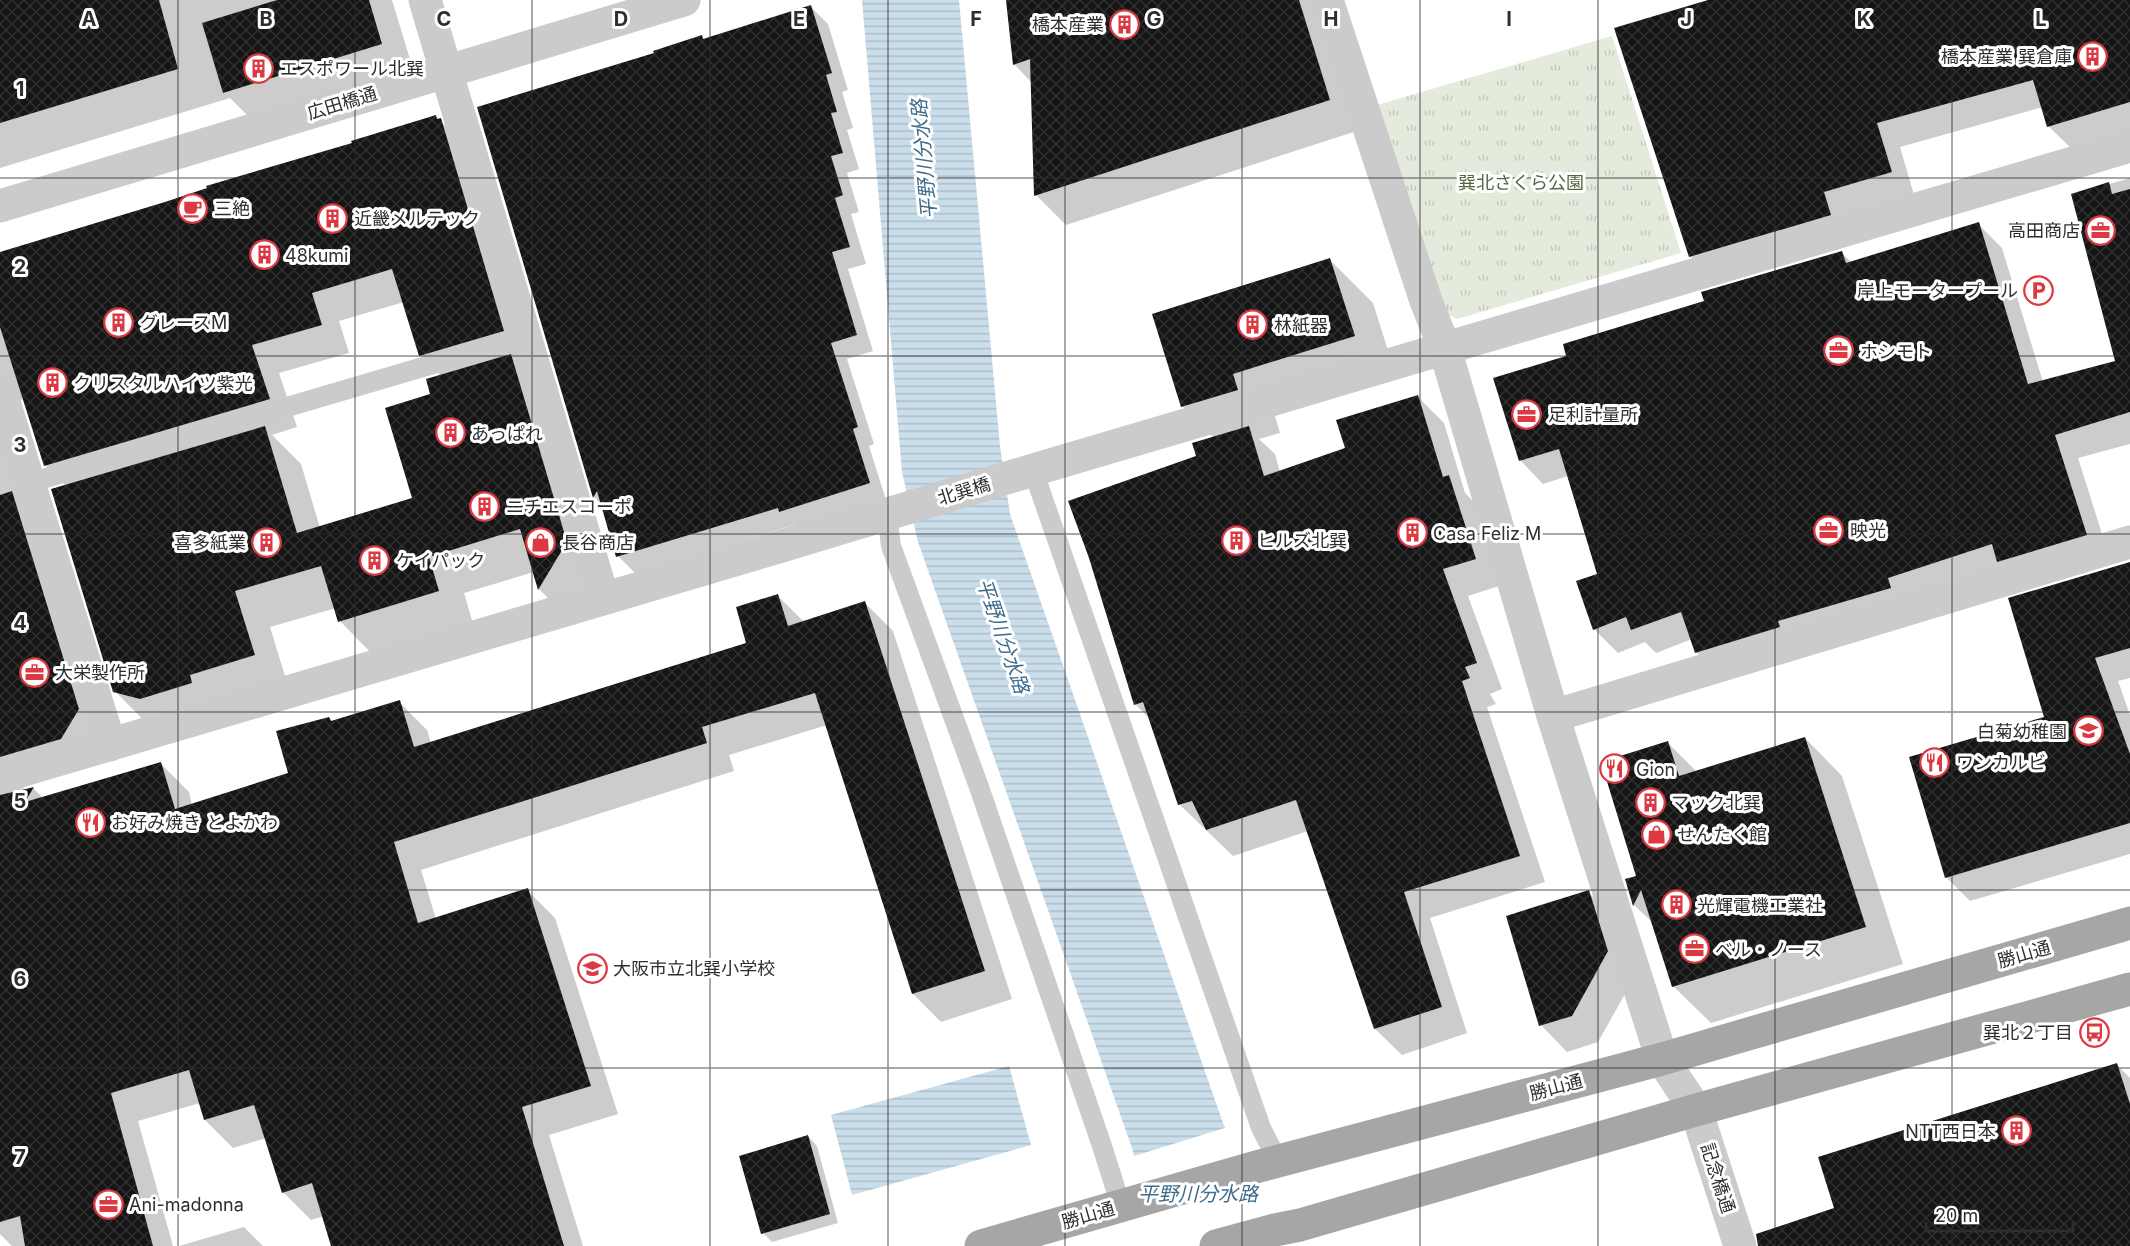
<svg xmlns="http://www.w3.org/2000/svg" width="2130" height="1246" viewBox="0 0 2130 1246" font-family="Inter,'Noto Sans JP',sans-serif">
  <style>
    .park { fill: url(#park-tufts) }
    .water { fill: url(#water-rules) }
    .pier { fill: #fff }
    .shadow { fill: #0003; fill-rule: evenodd }
    .building { fill: url(#building-cross-hatch) }
    .lines { fill: none; stroke-linecap: round; stroke-linejoin: round }
    .service { stroke: #cbcbcb; stroke-width: 20 }
    .minor { stroke: #cbcbcb; stroke-width: 33 }
    .tertiary { stroke: #cbcbcb; stroke-width: 33 }
    .primary { stroke: #a6a6a6; stroke-width: 33 }
    .grid { fill: none; stroke: #2e2e2e; stroke-width: 1.5; stroke-opacity: 0.55 }
    .labels { text-anchor: middle; dominant-baseline: central; stroke-width: 6; stroke-linejoin: round; paint-order: stroke }
    .poi-label { font-size: 18px; fill: #2e2e2e; stroke: #fff; text-anchor: start }
    .street-label { font-size: 18px; fill: #2e2e2e; stroke: #fff }
    .park-label { font-size: 18px; fill: #51683e; stroke: #fff }
    .water-label { font-size: 20px; font-style: italic; fill: #406d8d; stroke: #fff }
    .grid-label { font-size: 20px; text-anchor: middle; font-weight: bold; fill: #2e2e2e; stroke: #fff; stroke-width: 6; stroke-linejoin: round; paint-order: stroke }
  </style>
  <defs>
    <pattern id="park-tufts" width="24" height="20" patternUnits="userSpaceOnUse" patternTransform="scale(1.5)"><rect width="24" height="20" fill="#e4ebdd"/><path d="M3 7l-1-3M5 7V3M7 7l1-3M15 17l-1-3M17 17v-4M19 17l1-3" fill="none" stroke="#c4cabe"/></pattern>
    <pattern id="water-rules" width="6" height="5" patternUnits="userSpaceOnUse" patternTransform="scale(1.5)"><rect width="6" height="5" fill="#caddea"/><path d="M0 2.5h6" fill="none" stroke="#aebec9"/></pattern>
    <pattern id="building-cross-hatch" width="8" height="8" patternUnits="userSpaceOnUse" patternTransform="scale(1.5)"><rect width="8" height="8" fill="#151515"/><path d="M0 0l8 8M0 8l8-8" fill="none" stroke="#2f2f2f"/></pattern>
  </defs>
  <rect width="100%" height="100%" fill="#fff"/>
  <path class="park" d="M1612 36 1681 253 1457 319 1433 307 1374 106Z"/>
  <path class="water" d="M862 0H959L1000 446 1010 514 1223 1123 1277 1246H1158L1132 1148 918 542 902 472Z
    M1009 1066 1031 1145 852 1195 831 1115Z"/>
  <path class="pier" d="M1228 1127 1280 1246H1155L1131 1157Z"/>
  <path class="shadow" d="M0 0H392L416 79 259 127 230 98 0 168Z
    M1007 0H1319L1360 130 1066 225 1036 195 1032 83 1014 64Z
    M1713 0H2130V132L2072 149 2048 126 2043 107 1900 147 1914 195 1714 279 1690 256Z
    M811 7 828 24 848 90 842 92 853 128 847 130 859 169 847 173 859 212 851 214 866 264 848 269 873 351 847 359 874 444 869 446 886 500 797 528 794 525 635 573 618 556 603 506 594 497 478 108 656 54 702 37 705 40Z
    M436 117 468 148 602 579 575 625 539 589 534 572 464 593 474 627 376 658 340 621 336 608 270 627 290 692 151 728 115 691 66 486 45 465 24 398 14 405 106 737 12 795 33 788 43 798 161 764 189 792 192 805 290 774 329 718 332 722 399 702 427 730 431 743 748 644 778 596 804 622 865 603 893 631 1012 999 941 1022 913 994 827 725 729 755 734 771 421 870 436 919 527 890 555 918 618 1114 549 1135 583 1246H333L324 1216 311 1220 283 1192 266 1138 233 1148 205 1120 200 1103 138 1121 173 1246H12L0 1234V254ZM404 302 420 355 441 376 432 395 414 499 320 528 301 464 272 435 297 427 279 373 349 353 339 321Z
    M2130 178V444L2078 458 2110 559 1720 675 1696 652 1692 639 1656 653 1645 642 1618 653 1594 629 1599 575 1568 476 1543 484 1520 460 1568 357 1706 302 1841 252 1852 263 1978 224 2002 248 2043 382 2117 362 2072 195Z
    M1330 260 1373 303 1397 379 1275 416 1280 433 1259 439 1275 454 1280 472 1347 449 1417 396 1444 423 1465 493 1475 503 1502 585 1468 596 1502 689 1490 694 1496 704 1487 707 1545 882 1430 918 1467 1033 1402 1055 1375 1029 1308 831 1233 856 1180 805 1151 720 1135 704 1198 457 1214 438 1182 406Z
    M2130 563V678L2118 681 2130 715V854L1970 901 1947 878 1911 758 2046 718Z
    M1805 738 1842 776 1903 964 1711 1023 1673 986 1653 923 1634 905 1626 880 1638 877 1668 743 1697 772Z
    M1588 892 1615 919 1634 978 1598 1042 1567 1052 1541 1025Z
    M2116 1064 2130 1078V1246H1810L1836 1209Z
    M808 1136 817 1146 838 1223 772 1242 763 1233Z
    M244 1227 263 1246H179Z"/>
  <path class="building" d="M0 0H159L178 69 0 123Z
    M277 0H369L382 44 223 93 202 23Z
    M1006 0H1299L1330 100 1034 196 1030 59 1013 65Z
    M1708 0H2130V102L2047 127 2033 80 1877 123 1892 172 1824 192 1831 215 1689 257 1614 28Z
    M811 5 832 73 826 75 837 112 831 113 843 153 831 156 843 195 835 198 850 247 832 252 857 335 831 343 858 427 853 429 870 483 779 512 778 508 616 557 597 491 593 498 477 107 654 53 653 51 702 35 703 39Z
    M436 115 437 119 441 118 504 331 419 356 392 269 312 293 322 325 252 345 270 399 44 466 0 327V252L165 202 207 188 206 186 352 143 351 141Z
    M2109 182 2112 194 2130 189V412L2055 435 2087 535 1997 562 1992 544 1888 578 1891 588 1778 621 1780 627 1695 653 1681 612 1631 630 1626 617 1593 630 1576 581 1597 574 1559 449 1519 461 1493 378 1566 356 1563 344 1704 301 1701 292 1842 251 1846 263 1979 222 2028 384 2115 361 2071 194Z
    M1330 258 1355 336 1233 374 1238 390 1181 407 1152 314Z
    M511 354 567 542 538 590 520 529 429 557 439 591 338 622 321 566 235 591 255 655 190 675 192 683 140 699 113 692 51 489 265 426 297 533 412 498 385 408 430 394 426 379Z
    M1418 395 1443 477 1449 475 1476 559 1443 569 1477 663 1465 667 1470 678 1462 681 1520 856 1404 892 1442 1007 1374 1029 1296 800 1206 830 1192 801 1178 805 1143 702 1134 705 1089 558 1068 501 1196 456 1192 443 1249 426 1264 476 1345 448 1336 420Z
    M12 491 79 709 61 739 0 757V495Z
    M2130 562V648L2095 658 2130 754V823L1945 878 1909 757 2044 717 2008 598Z
    M778 594 788 626 865 601 985 971 912 994 815 693 702 727 707 743 394 842 418 923 528 888 591 1086 522 1107 564 1246H331L312 1183 282 1193 254 1105 204 1120 189 1070 111 1093 153 1246H25L20 1216 0 1222V795L34 787 25 802 161 762 175 809 288 773 276 731 329 717 331 721 400 700 414 747 746 643 736 607Z
    M1805 737 1866 927 1672 987 1641 890 1633 906 1625 879 1636 876 1601 762 1668 741 1679 776Z
    M1589 890 1608 951 1572 1016 1539 1026 1506 916Z
    M2117 1063 2130 1104V1246H1758L1756 1234 1834 1208 1818 1157Z
    M808 1135 830 1214 761 1234 739 1156Z"/>
  <g class="lines">
    <path class="service" d="M1033 470 1261 1128 1278 1161
      M29 483 525 337
      M887 515 891 546 979 787 1102 1146 1121 1206"/>
    <path class="minor" d="M425 0 603 598
      M1327 0 1426 301 1445 349
      M0 389 110 745
      M1553 716 2130 542
      M0 777 782 546 1033 470 2130 146"/>
    <path class="tertiary" d="M0 206 684 0
      M1445 349 1553 716 1662 1059 1696 1110 1740 1246"/>
    <path class="primary" d="M981 1246 1256 1167 1662 1059 2130 923
      M1216 1246 1275 1230 1300 1225 1696 1110 2130 989"/>
  </g>
  <path class="grid" d="M178 0V1246M355 0V1246M532 0V1246M710 0V1246M888 0V1246M1065 0V1246M1242 0V1246M1420 0V1246M1598 0V1246M1775 0V1246M1952 0V1246M0 178H2130M0 356H2130M0 534H2130M0 712H2130M0 890H2130M0 1068H2130"/>
  <defs>
    <symbol id="building-ring" viewBox="-11 -11 22 22"><circle r="9.5" fill="#fff" stroke="#dd3942" stroke-width="1.5"/><path d="M-4-6H4V6H1V3H-1V6H-4ZM-2.5-4.3h1.7v1.8h-1.7ZM.8-4.3h1.7v1.8H.8ZM-2.5-1h1.7V.8h-1.7ZM.8-1h1.7V.8H.8Z" fill="#dd3942"/></symbol>
    <symbol id="cafe-ring" viewBox="-11 -11 22 22"><circle r="9.5" fill="#fff" stroke="#dd3942" stroke-width="1.5"/><path d="M-5.5-4.5H6V0H3Q3 3.5 0 3.5H-2.5Q-5.5 3.5-5.5 0ZM3-3.2v2h1.7v-2ZM-6 4.5H4V6H-6Z" fill="#dd3942"/></symbol>
    <symbol id="office-ring" viewBox="-11 -11 22 22"><circle r="9.5" fill="#fff" stroke="#dd3942" stroke-width="1.5"/><path d="M-6-3h4V-5.5h4V-3h4V5H-6ZM-1-4.5V-3h2v-1.5ZM-6 0V1H6V0Z" fill="#dd3942"/></symbol>
    <symbol id="parking-ring" viewBox="-11 -11 22 22"><circle r="9.5" fill="#fff" stroke="#dd3942" stroke-width="1.5"/><path d="M-3.5-5.5H1a3.5 3.5 0 0 1 0 7H-1V5.5H-3.5ZM-1-3.4V-.6H.8a1.4 1.4 0 0 0 0-2.8Z" fill="#dd3942"/></symbol>
    <symbol id="shop-ring" viewBox="-11 -11 22 22"><circle r="9.5" fill="#fff" stroke="#dd3942" stroke-width="1.5"/><path d="M-5-2.5h2.3a2.7 3.5 0 0 1 5.4 0H5L5.5 6h-11ZM-1.5-2.5h3a1.5 2.3 0 0 0-3 0Z" fill="#dd3942"/></symbol>
    <symbol id="school-ring" viewBox="-11 -11 22 22"><circle r="9.5" fill="#fff" stroke="#dd3942" stroke-width="1.5"/><path d="M0-5L7-2L0 1L-7-2ZM-4 1L0 2.5L4 1V4Q0 6-4 4Z" fill="#dd3942"/></symbol>
    <symbol id="restaurant-ring" viewBox="-11 -11 22 22"><circle r="9.5" fill="#fff" stroke="#dd3942" stroke-width="1.5"/><path d="M-5-6h1v4h1v-4h1v4h1v-4h1v5L-1.5 .5V6h-2V.5L-5-1ZM5-6V6H3V1.5H1.5Q1.5-4 5-6Z" fill="#dd3942"/></symbol>
    <symbol id="bus-ring" viewBox="-11 -11 22 22"><circle r="9.5" fill="#fff" stroke="#dd3942" stroke-width="1.5"/><path d="M-5-6H5V4H4V6H2V4H-2V6H-4V4H-5ZM-3.5-4V0h7V-4ZM-3.5 1.2v1.5H-2V1.2ZM2 1.2v1.5H3.5V1.2Z" fill="#dd3942"/></symbol>
  </defs>
  <g fill-rule="evenodd">
    <use href="#building-ring" x="1108" y="8" width="33" height="33"/>
    <use href="#building-ring" x="2076" y="40" width="33" height="33"/>
    <use href="#building-ring" x="242" y="52" width="33" height="33"/>
    <use href="#cafe-ring" x="176" y="192" width="33" height="33"/>
    <use href="#building-ring" x="316" y="202" width="33" height="33"/>
    <use href="#office-ring" x="2084" y="214" width="33" height="33"/>
    <use href="#building-ring" x="248" y="238" width="33" height="33"/>
    <use href="#parking-ring" x="2022" y="274" width="33" height="33"/>
    <use href="#building-ring" x="102" y="306" width="33" height="33"/>
    <use href="#building-ring" x="1236" y="308" width="33" height="33"/>
    <use href="#office-ring" x="1822" y="334" width="33" height="33"/>
    <use href="#building-ring" x="36" y="366" width="33" height="33"/>
    <use href="#office-ring" x="1510" y="398" width="33" height="33"/>
    <use href="#building-ring" x="434" y="416" width="33" height="33"/>
    <use href="#building-ring" x="468" y="490" width="33" height="33"/>
    <use href="#office-ring" x="1812" y="514" width="33" height="33"/>
    <use href="#building-ring" x="1396" y="516" width="33" height="33"/>
    <use href="#building-ring" x="1220" y="524" width="33" height="33"/>
    <use href="#building-ring" x="250" y="526" width="33" height="33"/>
    <use href="#shop-ring" x="524" y="526" width="33" height="33"/>
    <use href="#building-ring" x="358" y="544" width="33" height="33"/>
    <use href="#office-ring" x="18" y="656" width="33" height="33"/>
    <use href="#school-ring" x="2072" y="714" width="33" height="33"/>
    <use href="#restaurant-ring" x="1918" y="746" width="33" height="33"/>
    <use href="#restaurant-ring" x="1598" y="752" width="33" height="33"/>
    <use href="#building-ring" x="1634" y="786" width="33" height="33"/>
    <use href="#restaurant-ring" x="74" y="806" width="33" height="33"/>
    <use href="#shop-ring" x="1640" y="818" width="33" height="33"/>
    <use href="#building-ring" x="1660" y="888" width="33" height="33"/>
    <use href="#office-ring" x="1678" y="932" width="33" height="33"/>
    <use href="#school-ring" x="576" y="952" width="33" height="33"/>
    <use href="#bus-ring" x="2078" y="1016" width="33" height="33"/>
    <use href="#building-ring" x="2000" y="1114" width="33" height="33"/>
    <use href="#office-ring" x="92" y="1188" width="33" height="33"/>
  </g>
  <g class="labels">
    <g class="poi-label">
      <text x="1104" y="24" text-anchor="end">橋本産業</text>
      <text x="2072" y="56" text-anchor="end">橋本産業 巽倉庫</text>
      <text x="280" y="68">エスポワール北巽</text>
      <text x="214" y="208">三絶</text>
      <text x="354" y="218">近畿メルテック</text>
      <text x="2080" y="230" text-anchor="end">高田商店</text>
      <text x="285" y="255">48kumi</text>
      <text x="2018" y="290" text-anchor="end">岸上モータープール</text>
      <text x="140" y="322">グレースM</text>
      <text x="1274" y="325">林紙器</text>
      <text x="1860" y="351">ホシモト</text>
      <text x="73" y="383">クリスタルハイツ紫光</text>
      <text x="1548" y="414">足利計量所</text>
      <text x="471" y="433">あっぱれ</text>
      <text x="506" y="506">ニチエスコーポ</text>
      <text x="1850" y="530">映光</text>
      <text x="1433" y="533">Casa Feliz M</text>
      <text x="1257" y="540">ヒルズ北巽</text>
      <text x="246" y="542" text-anchor="end">喜多紙業</text>
      <text x="562" y="542">長谷商店</text>
      <text x="396" y="560">ケイパック</text>
      <text x="55" y="672">大栄製作所</text>
      <text x="2067" y="731" text-anchor="end">白菊幼稚園</text>
      <text x="1956" y="762">ワンカルビ</text>
      <text x="1636" y="769">Gion</text>
      <text x="1671" y="802">マック北巽</text>
      <text x="111" y="822">お好み焼き とよかわ</text>
      <text x="1677" y="834">せんたく館</text>
      <text x="1697" y="905">光輝電機工業社</text>
      <text x="1715" y="949">ベル・ノース</text>
      <text x="613" y="968">大阪市立北巽小学校</text>
      <text x="2073" y="1032" text-anchor="end">巽北２丁目</text>
      <text x="1996" y="1131" text-anchor="end">NTT西日本</text>
      <text x="129" y="1204">Ani-madonna</text>
    </g>
    <g class="street-label">
      <text transform="translate(342 103) rotate(-17)">広田橋通</text>
      <text transform="translate(964 491) rotate(-17)">北巽橋</text>
      <text transform="translate(2024 954) rotate(-16)">勝山通</text>
      <text transform="translate(1556 1087) rotate(-15)">勝山通</text>
      <text transform="translate(1718 1178) rotate(72)">記念橋通</text>
      <text transform="translate(1088 1215) rotate(-16)">勝山通</text>
    </g>
    <g class="park-label">
      <text x="1521" y="182">巽北さくら公園</text>
    </g>
    <g class="water-label">
      <text transform="translate(924 159) rotate(-95)">平野川分水路</text>
      <text transform="translate(1003 636) rotate(71)">平野川分水路</text>
      <text x="1198" y="1194">平野川分水路</text>
    </g>
  </g>
  <g class="grid-label">
    <text x="89" y="26">A</text>
    <text x="266" y="26">B</text>
    <text x="444" y="26">C</text>
    <text x="621" y="26">D</text>
    <text x="799" y="26">E</text>
    <text x="976" y="26">F</text>
    <text x="1154" y="26">G</text>
    <text x="1331" y="26">H</text>
    <text x="1509" y="26">I</text>
    <text x="1686" y="26">J</text>
    <text x="1864" y="26">K</text>
    <text x="2041" y="26">L</text>
    <text x="20" y="96">1</text>
    <text x="20" y="274">2</text>
    <text x="20" y="452">3</text>
    <text x="20" y="630">4</text>
    <text x="20" y="808">5</text>
    <text x="20" y="986">6</text>
    <text x="20" y="1164">7</text>
  </g>
  <path d="M1926 1222v9h147v-9" fill="none" stroke="#2e2e2e" stroke-width="3"/>
  <text x="1935" y="1222" font-size="18" fill="#2e2e2e" stroke="#ffffff" stroke-width="4.5" paint-order="stroke">20 m</text>
</svg>
